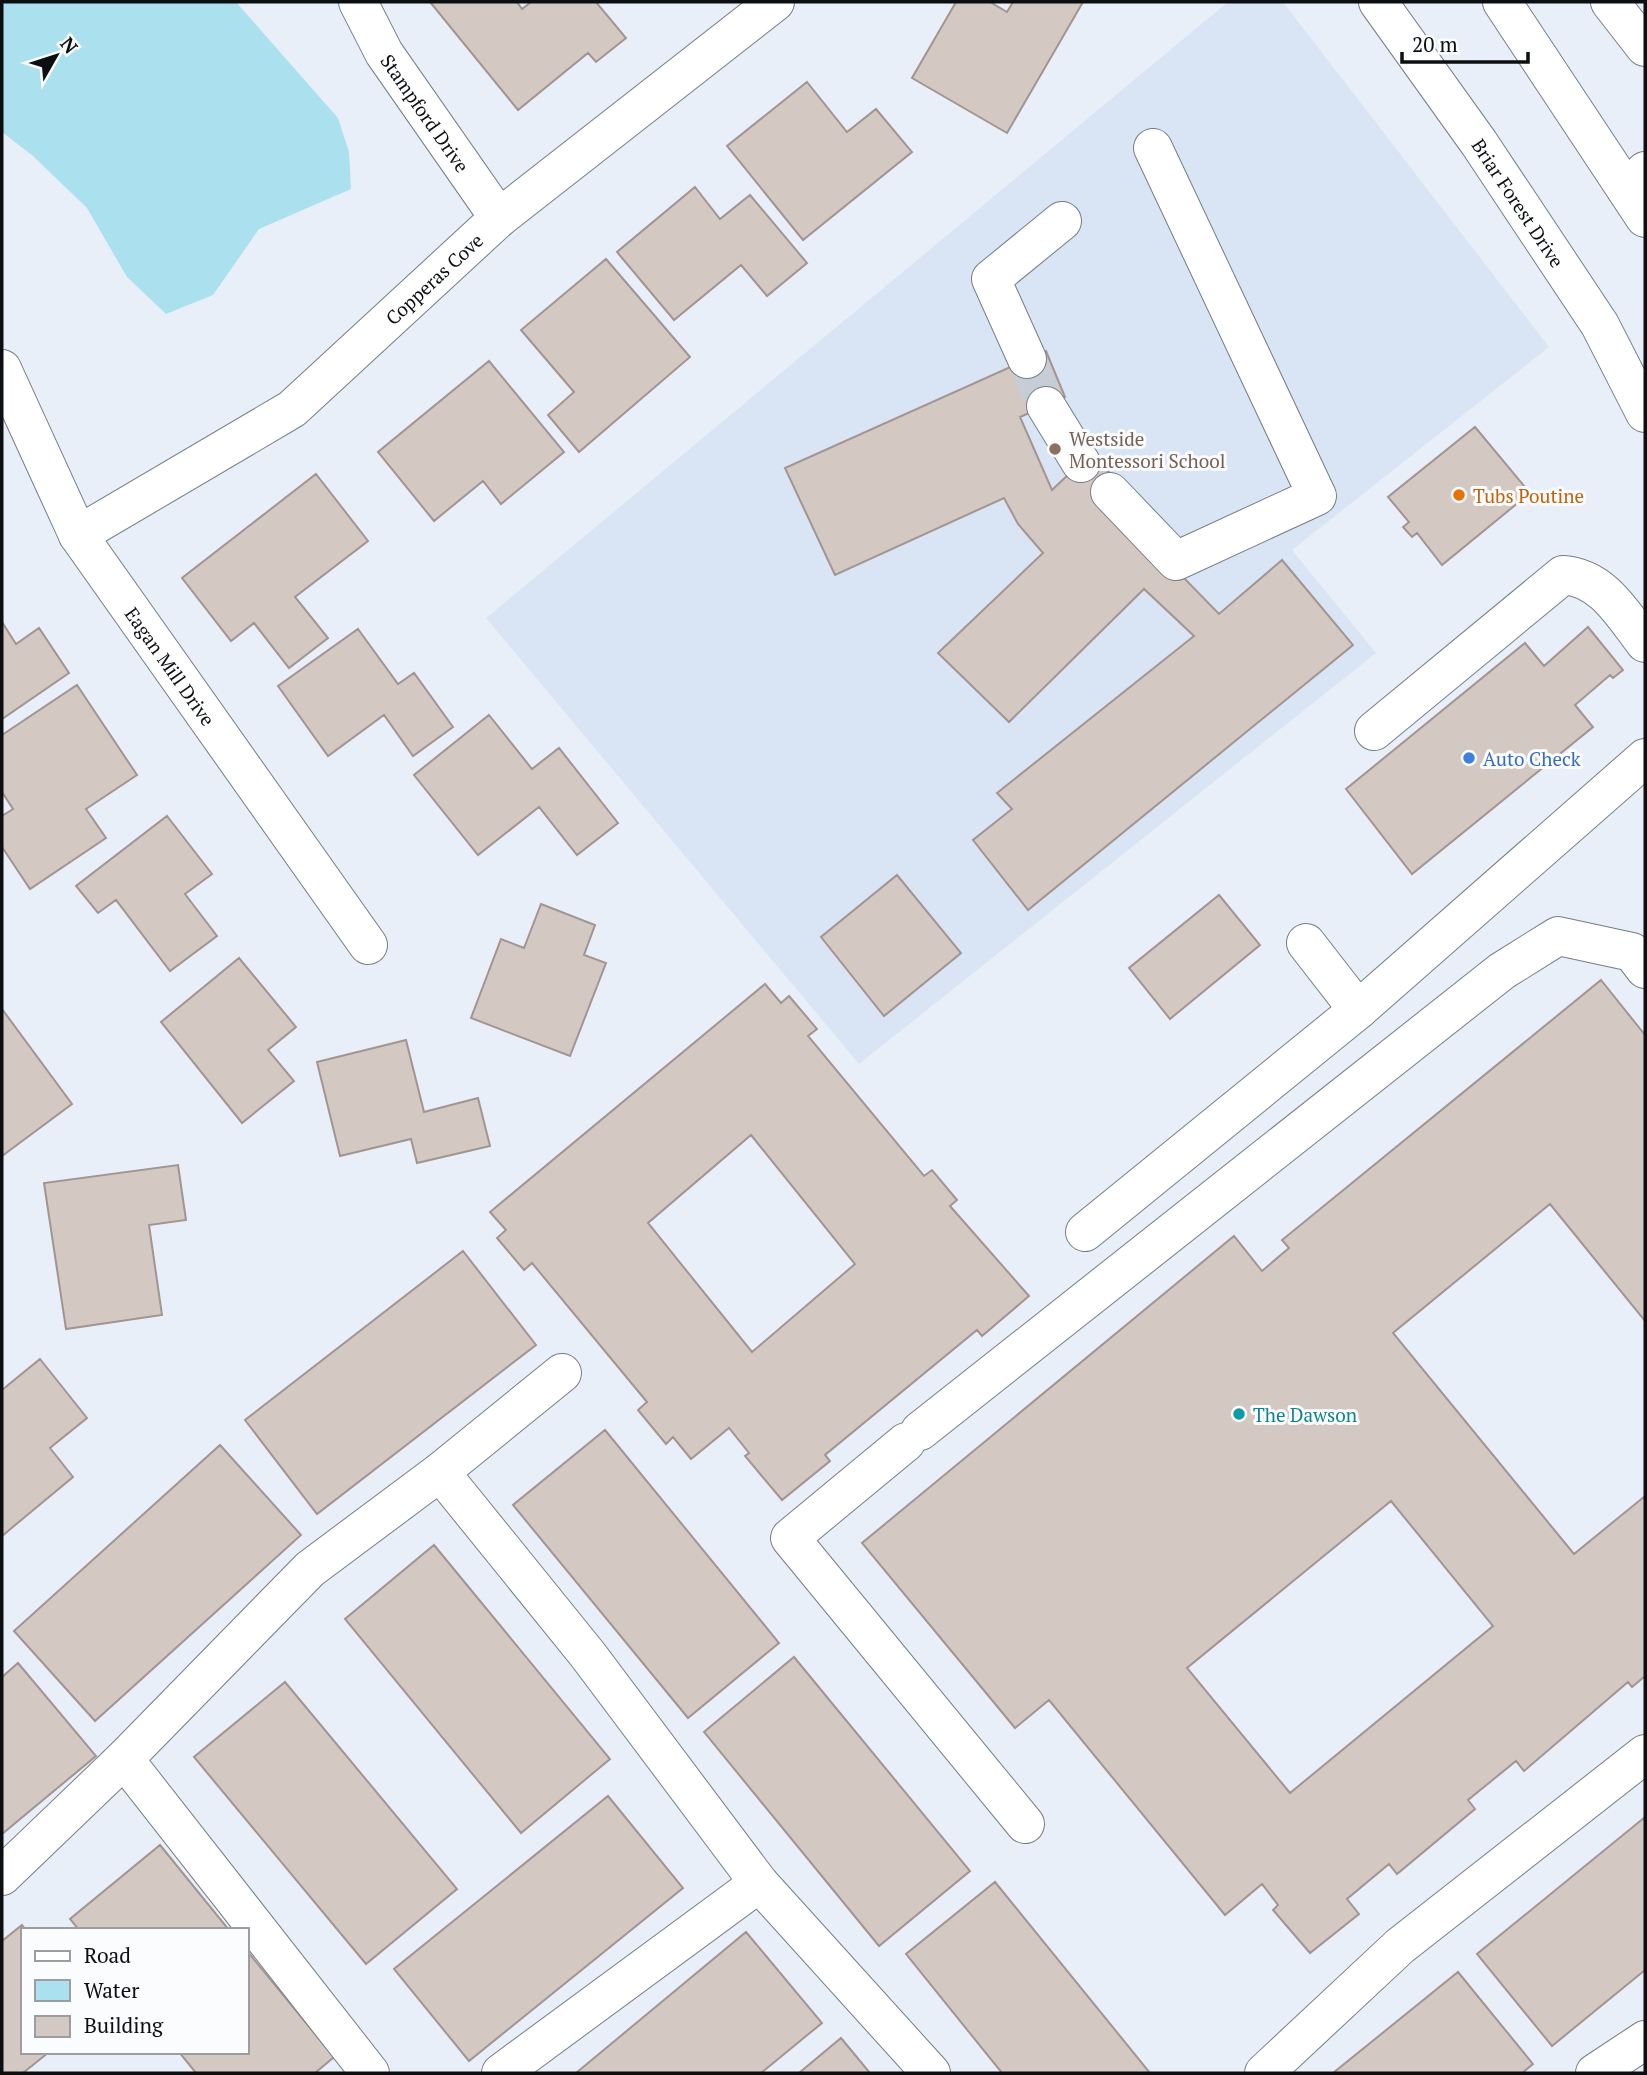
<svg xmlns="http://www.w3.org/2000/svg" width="1647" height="2075" viewBox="0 0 1647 2075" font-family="'PT Serif',serif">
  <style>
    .built { fill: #d9e5f5 }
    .water { fill: #abe1ee }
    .building { fill: #d4c8c3; stroke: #a29591; stroke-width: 2; fill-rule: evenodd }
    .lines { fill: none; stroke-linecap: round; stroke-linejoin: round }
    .minor-tunnel { stroke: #c7cdd6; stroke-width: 38; stroke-dasharray: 38 19; stroke-linecap: butt }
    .minor-casing { stroke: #767d86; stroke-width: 40 }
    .major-casing { stroke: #767d86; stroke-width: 40 }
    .minor { stroke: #fff; stroke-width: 38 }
    .major { stroke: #fff; stroke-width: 38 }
    .education-dot { fill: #8d6e63; stroke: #fafcfe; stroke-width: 2.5 }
    .food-dot { fill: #e8710a; stroke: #fafcfe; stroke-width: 2.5 }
    .shop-dot { fill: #3f7fe0; stroke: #fafcfe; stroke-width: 2.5 }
    .culture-dot { fill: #0f9aa8; stroke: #fafcfe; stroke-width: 2.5 }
    .labels { text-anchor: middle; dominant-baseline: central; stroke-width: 6; stroke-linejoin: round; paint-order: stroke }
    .street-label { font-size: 19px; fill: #0c0f12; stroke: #fafcfe }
    .education-label { font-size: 19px; fill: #785e54; stroke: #fafcfe; text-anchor: start }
    .food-label { font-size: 19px; fill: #c56008; stroke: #fafcfe; text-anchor: start }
    .shop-label { font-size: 19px; fill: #366cbe; stroke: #fafcfe; text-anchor: start }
    .culture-label { font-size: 19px; fill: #0d838f; stroke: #fafcfe; text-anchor: start }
  </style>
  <rect width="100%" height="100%" fill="#e8eff9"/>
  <path class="built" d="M1228 2H1283L1549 347 1292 550 1376 653 859 1064 486 618Z"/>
  <path class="water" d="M2 2H236L338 118 349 152 351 189 259 229 213 295 166 314 127 277 87 208 33 156 2 132Z"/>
  <path class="building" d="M430 2H517L522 9 531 2H596L626 38 596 62 588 53 518 110Z
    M956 2H990L1007 12 1013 2H1083L1007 133 912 78Z
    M807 82 847 132 876 109 912 152 803 240 727 146Z
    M695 187 720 219 750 195 807 263 767 296 741 265 674 320 617 252Z
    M606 259 690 357 579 452 548 415 574 392 521 330Z
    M1046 351 1065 397 1020 417 1052 490 1091 453 1119 483 1105 497 1219 614 1282 560 1353 645 1028 910 973 840 1012 809 997 793 1194 636 1144 589 1009 722 938 653 1043 553 1018 524 1004 498 835 575 785 468Z
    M489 361 564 452 501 504 483 481 434 521 378 452Z
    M1475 427 1530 493 1442 565 1417 533 1412 537 1403 527 1409 522 1388 497Z
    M316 474 368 541 295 597 328 638 289 668 254 623 231 641 182 578Z
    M2 622 16 644 39 628 69 673 2 719Z
    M1588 627 1623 670 1613 678 1610 675 1575 705 1593 727 1412 874 1346 789 1525 643 1544 666Z
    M358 629 398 684 414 673 453 727 413 756 384 715 328 756 278 686Z
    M77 685 137 775 86 809 106 838 30 889 2 847V816L13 809 2 792V735Z
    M489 715 532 769 559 748 618 823 577 855 539 807 478 855 414 775Z
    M167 816 212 874 185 894 217 936 170 971 116 900 98 913 76 886Z
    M897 875 961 953 884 1016 821 937Z
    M1219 895 1260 945 1170 1019 1129 968Z
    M541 904 595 925 584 955 606 963 570 1056 471 1018 501 939 524 948Z
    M239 958 296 1027 268 1050 294 1081 242 1123 161 1022Z
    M1601 980 1645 1035V1321L1550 1204 1393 1333 1574 1554 1645 1496V1676L1632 1687 1628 1682 1524 1771 1516 1761 1468 1800 1475 1809 1397 1874 1389 1864 1347 1899 1359 1914 1310 1953 1273 1910 1278 1905 1262 1884 1225 1915 1049 1700 1015 1728 862 1543 1234 1236 1262 1271 1289 1248 1282 1240ZM1391 1501 1493 1626 1290 1793 1187 1668Z
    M765 984 781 1003 789 996 817 1029 808 1036 924 1176 932 1170 957 1200 950 1206 1029 1296 982 1336 977 1330 825 1455 830 1461 782 1500 745 1456 749 1453 729 1428 691 1459 673 1437 666 1444 638 1410 647 1402 532 1263 524 1270 497 1238 506 1230 490 1212ZM751 1135 855 1264 752 1352 648 1223Z
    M2 1009 72 1104 2 1156Z
    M406 1040 424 1112 478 1098 490 1146 417 1163 411 1139 340 1156 317 1062Z
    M178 1165 186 1220 149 1225 162 1315 66 1329 44 1183Z
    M463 1251 536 1345 317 1514 245 1420Z
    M40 1359 87 1418 50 1448 73 1477 2 1536V1390Z
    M605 1430 779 1643 688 1718 513 1505Z
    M220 1445 301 1535 95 1721 14 1631Z
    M434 1545 610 1759 521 1833 345 1619Z
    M794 1657 970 1871 879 1946 704 1732Z
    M18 1663 96 1756 2 1834V1677Z
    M285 1682 457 1889 366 1964 194 1757Z
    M608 1796 683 1888 469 2061 394 1969Z
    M1645 1817V1970L1552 2046 1477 1954Z
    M160 1845 229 1930H79L70 1919Z
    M995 1882 1150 2073H1002L906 1954Z
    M22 1925 26 1930H23V2052H49L23 2073H2V1941Z
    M746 1932 822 2023 761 2073H576Z
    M247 1951 334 2057 315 2073H196L179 2052H247Z
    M1458 1972 1533 2064 1522 2073H1333Z
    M841 2038 870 2073H799Z"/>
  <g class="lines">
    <path class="minor-tunnel" d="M1027 359 1046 406"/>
    <defs>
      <g id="minor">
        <path id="s1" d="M358 2 384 53 499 218"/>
        <path d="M1610 2 1645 47"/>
        <path d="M1626 189 1645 171"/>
        <path d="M1027 359 991 279 1062 221"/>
        <path id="s2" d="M2 369 78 535 368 945"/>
        <path d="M1046 406 1081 463"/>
        <path d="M1110 492 1176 561 1317 496 1153 148"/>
        <path id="s3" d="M78 535 292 409 499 218 775 2"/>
        <path d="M1374 731 1563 575C1603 578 1622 613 1645 643"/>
        <path d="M1306 943 1358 1010"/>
        <path d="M1085 1232 1358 1010 1645 758"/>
        <path d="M920 1431 1502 971 1558 936 1632 952 1645 969"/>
        <path d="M906 1442 790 1538 1025 1824"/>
        <path d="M440 1472 588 1655 759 1883 931 2073"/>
        <path d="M124 1759 370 2073"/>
        <path d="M2 1876 124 1759 310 1569 440 1472 562 1373"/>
        <path d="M501 2073 759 1883"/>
        <path d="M1264 2073 1400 1946 1645 1754"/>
        <path d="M1595 2073 1645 2040"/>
      </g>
      <g id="major">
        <path id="s4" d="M1378 2 1479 143 1600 325 1645 413"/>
        <path d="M1502 2 1645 218"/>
      </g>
    </defs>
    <use href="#minor" class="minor-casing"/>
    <use href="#major" class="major-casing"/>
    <use href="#minor" class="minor"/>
    <use href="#major" class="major"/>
  </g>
  <circle class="education-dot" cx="1055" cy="449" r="7"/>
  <circle class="food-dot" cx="1459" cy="495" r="7"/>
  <circle class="shop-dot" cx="1469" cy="758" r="7"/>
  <circle class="culture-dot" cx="1239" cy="1414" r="7"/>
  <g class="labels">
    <g class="street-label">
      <text stroke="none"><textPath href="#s1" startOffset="130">Stampford Drive</textPath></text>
      <text stroke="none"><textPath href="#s4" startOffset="245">Briar Forest Drive</textPath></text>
      <text stroke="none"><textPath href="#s3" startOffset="441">Copperas Cove</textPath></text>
      <text stroke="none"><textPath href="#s2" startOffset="343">Eagan Mill Drive</textPath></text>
    </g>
    <g class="education-label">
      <text x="1069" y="438">Westside<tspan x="1069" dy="22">Montessori School</tspan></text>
    </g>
    <g class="food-label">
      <text x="1473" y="495">Tubs Poutine</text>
    </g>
    <g class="shop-label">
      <text x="1483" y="758">Auto Check</text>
    </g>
    <g class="culture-label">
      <text x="1253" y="1414">The Dawson</text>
    </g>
  </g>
  <rect width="1647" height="2075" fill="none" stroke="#0c0f12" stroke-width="7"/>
  <rect x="21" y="1928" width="228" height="126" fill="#fafcfe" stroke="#9b9da0" stroke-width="2"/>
  <rect x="35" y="1951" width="35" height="10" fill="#ffffff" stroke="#9b9da0" stroke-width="2"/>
  <text x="84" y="1963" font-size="21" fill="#0c0f12">Road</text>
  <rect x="35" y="1980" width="35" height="21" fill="#abe1ee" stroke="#9b9da0" stroke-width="2"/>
  <text x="84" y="1998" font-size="21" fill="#0c0f12">Water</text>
  <rect x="35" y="2016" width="35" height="21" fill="#d4c8c3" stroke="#9b9da0" stroke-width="2"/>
  <text x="84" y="2033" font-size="21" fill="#0c0f12">Building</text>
  <g transform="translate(56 56) rotate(51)" stroke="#fafcfe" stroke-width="5" paint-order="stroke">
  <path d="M0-5L12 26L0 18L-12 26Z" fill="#0c0f12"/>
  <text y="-10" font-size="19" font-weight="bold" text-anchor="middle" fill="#0c0f12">N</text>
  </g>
  <path d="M1402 52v10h126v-10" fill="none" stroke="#0c0f12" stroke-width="3.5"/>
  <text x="1412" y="52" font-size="21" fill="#0c0f12" stroke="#fafcfe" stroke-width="5" paint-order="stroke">20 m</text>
</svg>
